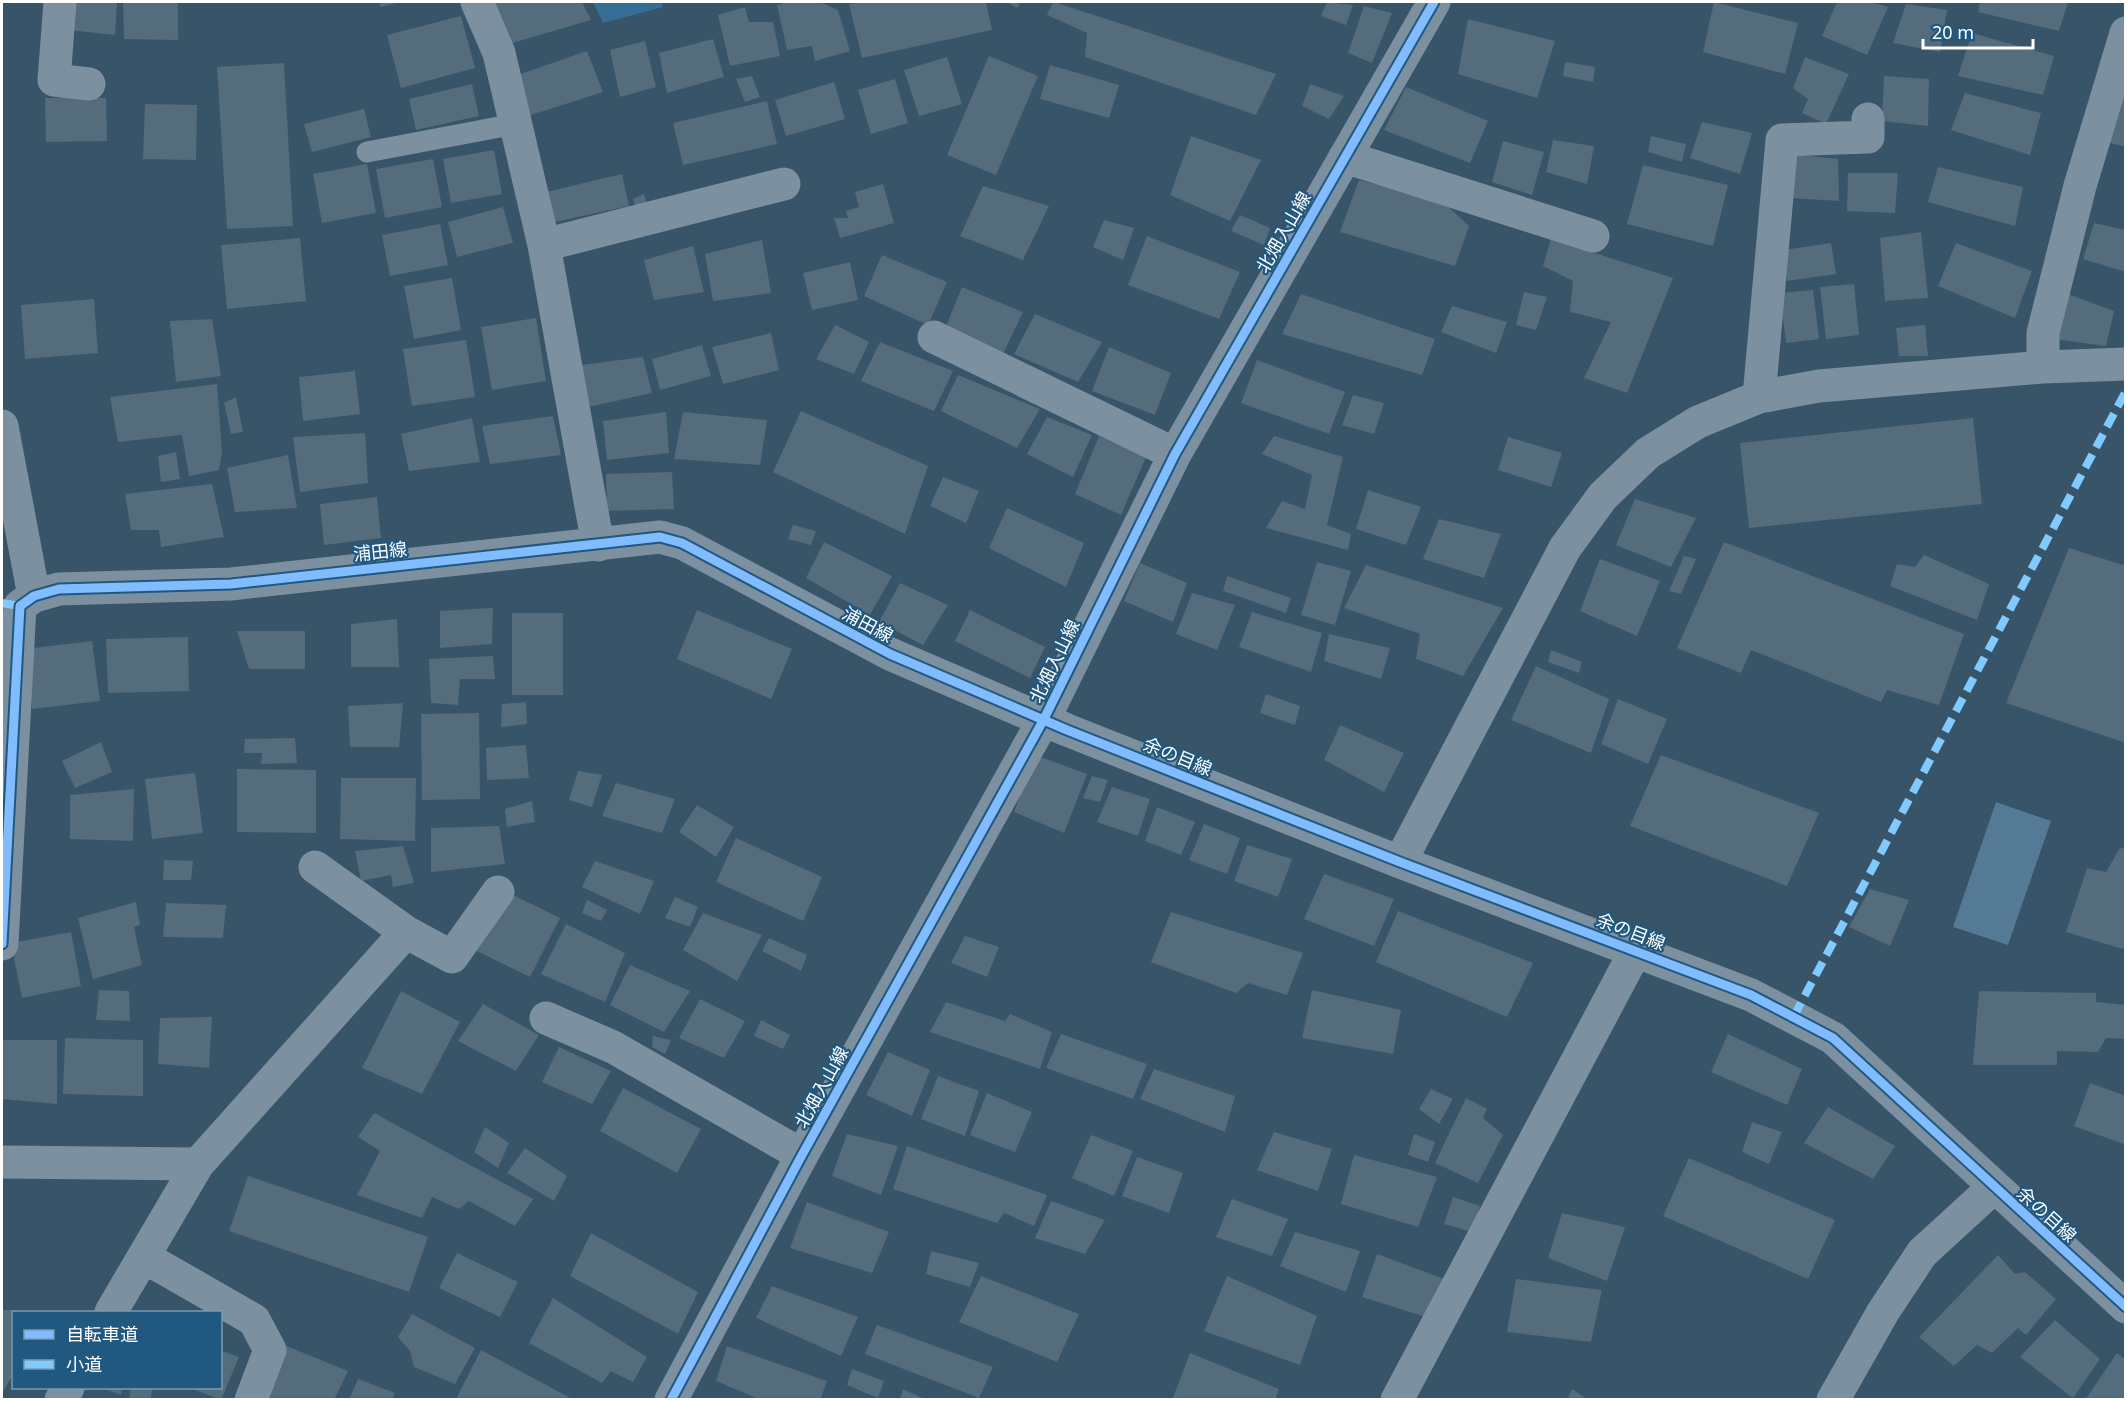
<svg xmlns="http://www.w3.org/2000/svg" width="2127" height="1401" viewBox="0 0 2127 1401" font-family="'Noto Sans','Noto Sans JP',sans-serif">
  <style>
    .green { fill: #356e96 }
    .water { fill: #547a95 }
    .building { fill: #546c7c }
    .lines { fill: none; stroke-linecap: round; stroke-linejoin: round }
    .lane { stroke: #7c90a0; stroke-width: 21 }
    .street { stroke: #7c90a0; stroke-width: 33 }
    .quiet { stroke: #80caff; stroke-width: 8; stroke-dasharray: 15 8; stroke-linecap: butt }
    .cycleway-casing { stroke: #21587f; stroke-width: 13 }
    .cycleway { stroke: #80bcff; stroke-width: 9 }
    .labels { text-anchor: middle; dominant-baseline: central; stroke-width: 4.5; stroke-linejoin: round; paint-order: stroke }
    .street-label { font-size: 18px; fill: #fff; stroke: #21587f }
  </style>
  <rect width="100%" height="100%" fill="#375469"/>
  <path class="green" d="M593 2H662L663 7 603 23Z"/>
  <path class="water" d="M1996 802 2051 821 2008 945 1953 927Z"/>
  <path class="building" d="M68 2H117L115 35 68 30Z
    M123 2H178V40L124 39Z
    M379 2H401L381 7Z
    M500 2H582L591 20 509 44 495 3Z
    M787 2H820L838 10 850 51 815 61 812 46 787 50 777 5Z
    M859 2H986L992 30 862 58 849 4Z
    M1006 2H1020L1017 8Z
    M1053 2H1054L1276 74 1256 115 1085 57 1087 33 1047 15Z
    M1327 2 1353 5 1346 25 1321 16Z
    M1714 2 1798 23 1785 74 1703 52Z
    M1837 2H1871L1888 7 1867 55 1822 36Z
    M1980 2H2068L2059 31 1978 12Z
    M1906 4 1947 10 1940 52 1893 43Z
    M1364 6 1392 13 1372 63 1348 53Z
    M745 7 749 22H773L780 56 730 66 718 15Z
    M461 16 475 68 401 88 387 35Z
    M1468 19 1555 41 1537 98 1458 74Z
    M1972 33 2054 56 2043 95 1958 76Z
    M713 39 724 77 667 93 659 53Z
    M645 41 656 87 620 97 610 50Z
    M587 51 603 92 528 116 512 77Z
    M989 56 1038 76 996 175 947 155Z
    M947 57 962 104 919 116 904 70Z
    M1805 57 1849 74 1826 124 1802 113 1808 99 1793 88Z
    M1565 62 1595 67 1593 82 1563 76Z
    M284 63 293 226 227 229 217 67Z
    M1050 65 1119 85 1109 118 1040 99Z
    M752 76 760 97 745 102 736 79Z
    M1884 76 1929 79 1928 126 1882 121Z
    M895 79 908 123 871 134 858 90Z
    M834 82 845 119 786 136 775 100Z
    M472 84 479 116 416 130 409 99Z
    M1310 84 1344 96 1329 119 1302 106Z
    M1406 87 1488 121 1470 163 1384 130Z
    M1965 93 2041 113 2030 155 1951 130Z
    M2121 97 2126 98V147L2106 142Z
    M45 98H106L107 141 46 142Z
    M767 101 777 144 683 165 673 123Z
    M145 104 197 105 196 160 143 159Z
    M364 109 371 137 312 152 304 124Z
    M1702 122 1752 133 1740 174 1690 158Z
    M1191 136 1261 160 1230 221 1170 195Z
    M1651 136 1686 144 1682 162 1648 152Z
    M1553 140 1594 146 1587 184 1546 172Z
    M1503 141 1544 152 1532 195 1492 182Z
    M494 150 502 194 451 203 443 159Z
    M1790 154 1838 159 1839 201 1789 198Z
    M433 159 442 207 385 218 376 169Z
    M367 164 376 213 322 223 313 174Z
    M1643 165 1728 185 1713 246 1627 224Z
    M1938 167 2023 187 2015 226 1928 202Z
    M1848 173H1898L1895 213 1847 211Z
    M622 174 629 206 550 223 546 192Z
    M1359 180 1442 201 1469 226 1455 266 1340 232Z
    M883 184 894 223 840 238 834 218H848L846 211 859 207 855 192Z
    M983 186 1049 206 1023 260 960 236Z
    M644 194 649 210 638 213 633 199Z
    M503 207 513 243 457 257 448 222Z
    M1240 215 1270 228 1264 245 1231 231Z
    M1104 220 1134 228 1123 260 1093 247Z
    M2094 223 2126 230V272L2083 259Z
    M440 224 448 265 390 276 382 235Z
    M1921 232 1928 298 1885 301 1880 238Z
    M1147 236 1240 272 1219 319 1128 285Z
    M300 238 306 301 227 309 221 245Z
    M1551 239 1673 278 1627 393 1584 378 1611 322 1570 312 1573 281 1543 266Z
    M762 240 771 293 713 301 705 254Z
    M1831 243 1836 274 1787 281 1783 250Z
    M1956 243 2032 271 2015 318 1938 286Z
    M693 246 704 292 654 300 644 260Z
    M882 255 947 282 928 325 864 296Z
    M850 262 858 300 812 310 803 273Z
    M452 278 461 330 414 339 404 286Z
    M1854 284 1859 335 1826 339 1820 287Z
    M962 287 1023 312 1002 356 945 329Z
    M1813 290 1819 339 1786 343 1780 293Z
    M1524 292 1547 297 1536 330 1516 325Z
    M2065 293 2114 311 2106 346 2053 339Z
    M1301 294 1435 339 1422 375 1282 334Z
    M94 299 98 353 25 359 21 305Z
    M1452 306 1507 322 1496 353 1441 332Z
    M1035 314 1102 342 1078 382 1014 354Z
    M536 318 546 381 492 390 481 327Z
    M212 319 221 376 176 382 170 321Z
    M835 325 869 342 854 374 816 359Z
    M1925 325 1928 356H1899L1896 328Z
    M771 333 779 370 723 384 712 347Z
    M466 340 475 397 412 406 403 349Z
    M880 342 953 371 934 411 861 381Z
    M702 345 711 376 660 390 652 359Z
    M1109 347 1171 373 1155 415 1092 391Z
    M643 357 652 393 588 407 582 365Z
    M1257 360 1345 392 1329 434 1241 403Z
    M355 371 360 414 303 421 299 377Z
    M958 375 1040 409 1017 448 941 411Z
    M217 384 222 451 219 470 189 476 182 435 118 442 110 397Z
    M1353 395 1384 403 1374 434 1342 425Z
    M236 397 243 432 231 434 224 403Z
    M801 411 928 466 905 534 773 472Z
    M666 412 669 453 607 460 603 421Z
    M683 412 767 420 760 465 674 459Z
    M553 416 561 455 490 464 482 426Z
    M1047 417 1092 435 1073 477 1027 454Z
    M472 418 480 462 409 471 401 434Z
    M1973 418 1982 504 1749 528 1740 443Z
    M365 433 368 483 300 492 293 437Z
    M1099 436 1146 457 1121 515 1075 494Z
    M1274 436 1343 457 1327 525 1351 534 1348 550 1266 528 1282 501 1305 509 1312 475 1262 454Z
    M1508 437 1562 453 1551 487 1498 470Z
    M176 452 180 479 161 482 158 456Z
    M288 455 297 508 235 512 227 468Z
    M672 472 674 509 607 511 606 474Z
    M943 477 979 491 966 523 930 506Z
    M212 484 224 537 161 547 159 530H131L125 494Z
    M1368 490 1421 507 1406 545 1356 529Z
    M377 497 381 538 324 545 320 504Z
    M1635 499 1696 518 1671 567 1616 545Z
    M1007 508 1084 543 1066 587 989 548Z
    M1439 519 1501 534 1484 578 1423 559Z
    M793 525 816 531 811 545 788 539Z
    M824 542 892 576 870 615 806 578Z
    M1724 542 1964 634 1939 705 1887 690 1881 702 1751 650 1741 673 1677 648Z
    M2069 548 2126 566V743L2006 703Z
    M1924 555 1989 584 1977 620 1890 586 1897 564 1915 567Z
    M1684 556 1696 559 1681 594 1669 591Z
    M1600 559 1660 581 1637 636 1580 611Z
    M1317 562 1351 571 1335 625 1301 615Z
    M1140 563 1187 583 1173 622 1124 601Z
    M1366 565 1503 608 1463 676 1416 659 1420 634 1344 608Z
    M1227 576 1291 598 1286 613 1223 591Z
    M900 583 948 605 923 645 879 622Z
    M1192 593 1235 605 1217 650 1176 634Z
    M493 608 492 644 440 648V611Z
    M697 610 792 649 771 699 677 659Z
    M970 610 1045 647 1030 678 955 641Z
    M1252 612 1322 633 1311 672 1239 647Z
    M512 613H563V695H512Z
    M397 619 399 667H351V624Z
    M237 631H305V669H249Z
    M1329 634 1390 648 1381 679 1324 661Z
    M188 637 189 691 108 693 106 639Z
    M92 641 100 701 32 709 25 649Z
    M1551 650 1582 662 1579 673 1548 662Z
    M493 656 495 679H460L458 705 431 703 429 659Z
    M1536 666 1609 699 1591 753 1511 720Z
    M1266 694 1300 706 1295 725 1260 713Z
    M1618 699 1667 719 1648 764 1601 744Z
    M526 702 527 724 501 727 502 704Z
    M403 703 399 747H350L348 706Z
    M479 713 480 799 422 800 421 714Z
    M1340 725 1404 753 1384 792 1324 760Z
    M295 738 297 763 261 764 262 753H244L245 739Z
    M101 742 112 772 75 788 62 761Z
    M526 745 529 778 487 780 486 748Z
    M1035 755 1087 774 1064 833 1014 812Z
    M1661 755 1819 813 1787 886 1630 826Z
    M237 769 316 770V833L237 832Z
    M578 771 602 775 592 807 569 800Z
    M195 773 203 833 152 839 145 779Z
    M1092 776 1108 780 1100 802 1083 798Z
    M341 778H416L415 841 340 839Z
    M616 783 675 799 662 833 602 816Z
    M1112 787 1150 799 1138 836 1097 822Z
    M134 789 133 841 70 839V795Z
    M532 801 535 822 507 827 505 809Z
    M697 805 734 827 716 857 679 832Z
    M1157 807 1195 822 1181 855 1145 841Z
    M1204 824 1240 838 1227 874 1189 860Z
    M499 826 505 864 431 872V828Z
    M736 838 822 877 803 921 716 882Z
    M1247 845 1292 859 1278 897 1234 881Z
    M403 846 414 883 393 887 391 875 361 881 355 851Z
    M2120 848 2126 849V950L2066 932 2087 868 2106 872Z
    M164 860 193 861 191 880H163Z
    M595 861 654 881 640 914 582 887Z
    M1324 874 1394 899 1374 946 1304 919Z
    M1870 889 1909 900 1890 946 1849 927Z
    M509 893 560 918 530 977 477 951Z
    M675 897 698 907 690 927 665 918Z
    M587 900 607 910 601 921 582 913Z
    M136 902 140 925 134 927 142 965 93 979 78 918Z
    M166 903 226 905 223 938 163 937Z
    M1398 911 1533 963 1507 1017 1376 962Z
    M1171 912 1303 953 1287 995 1248 983 1236 993 1151 962Z
    M703 913 762 935 737 981 683 950Z
    M566 924 625 953 605 1002 541 974Z
    M71 932 81 986 22 998 11 943Z
    M965 936 999 947 987 977 951 963Z
    M769 938 807 955 801 971 762 951Z
    M630 965 690 991 664 1032 610 1005Z
    M99 990 129 991 130 1021 96 1020Z
    M1312 990 1401 1010 1393 1054 1302 1038Z
    M401 991 460 1022 422 1094 362 1068Z
    M1979 991 2096 993V1002L2126 1005V1039L2106 1038 2098 1052 2057 1051V1065H1973Z
    M700 999 745 1021 724 1058 679 1038Z
    M946 1002 1005 1021 1010 1014 1052 1032 1040 1069 930 1032Z
    M483 1004 539 1035 516 1071 458 1041Z
    M212 1017 209 1068 158 1064 160 1018Z
    M761 1020 790 1035 783 1049 754 1036Z
    M1061 1034 1147 1064 1133 1099 1046 1068Z
    M1728 1034 1802 1069 1787 1105 1711 1072Z
    M653 1036 671 1040 665 1054 652 1047Z
    M65 1038 143 1040V1096L63 1094Z
    M2 1040H57V1104L2 1099Z
    M559 1047 611 1071 592 1104 542 1082Z
    M888 1052 930 1070 912 1116 866 1095Z
    M1154 1069 1235 1096 1225 1132 1140 1099Z
    M938 1076 979 1091 965 1136 921 1119Z
    M2090 1083 2126 1096V1145L2074 1126Z
    M623 1088 701 1129 677 1173 600 1131Z
    M1431 1089 1453 1099 1439 1124 1419 1109Z
    M987 1093 1032 1112 1015 1152 970 1135Z
    M1466 1098 1487 1109 1483 1118 1503 1135 1478 1183 1435 1163Z
    M1828 1107 1895 1146 1873 1179 1804 1143Z
    M374 1113 533 1199 515 1226 469 1201 459 1209 432 1197 422 1218 357 1195 380 1151 358 1137Z
    M1752 1122 1782 1132 1769 1164 1742 1152Z
    M485 1127 509 1143 498 1168 474 1152Z
    M1274 1132 1332 1149 1318 1191 1257 1170Z
    M847 1134 898 1146 881 1195 832 1176Z
    M1414 1134 1435 1142 1428 1162 1408 1155Z
    M1091 1135 1133 1151 1114 1196 1072 1178Z
    M907 1146 1047 1195 1034 1226 1004 1213 997 1223 893 1189Z
    M525 1148 567 1176 554 1201 507 1173Z
    M1354 1155 1437 1177 1418 1227 1341 1204Z
    M1137 1157 1183 1173 1169 1213 1122 1196Z
    M1689 1158 1835 1220 1808 1279 1663 1216Z
    M248 1176 428 1237 409 1292 229 1231Z
    M1453 1197 1480 1206 1472 1232 1444 1224Z
    M1232 1199 1288 1219 1272 1256 1216 1237Z
    M1051 1201 1105 1220 1085 1254 1035 1238Z
    M807 1202 889 1232 872 1273 790 1248Z
    M1562 1213 1625 1227 1607 1281 1548 1258Z
    M1295 1232 1360 1251 1346 1292 1280 1266Z
    M591 1233 698 1292 678 1334 570 1276Z
    M931 1251 979 1263 970 1287 926 1274Z
    M457 1253 518 1282 500 1317 439 1288Z
    M1377 1254 1444 1279 1429 1318 1362 1297Z
    M1998 1255 2015 1274 2025 1272 2056 1299 2026 1335 2018 1328 1992 1353 1977 1345 1954 1366 1919 1337Z
    M981 1276 1079 1314 1057 1362 959 1322Z
    M1227 1276 1317 1316 1300 1365 1204 1331Z
    M1516 1279 1602 1290 1591 1342 1507 1332Z
    M772 1286 858 1317 841 1356 756 1318Z
    M553 1298 647 1357 633 1382 611 1371 602 1383 529 1343Z
    M2 1310H16L14 1312V1373L2 1393Z
    M412 1314 475 1348 455 1384 414 1367 410 1351 398 1337Z
    M2055 1320 2100 1359 2073 1398 2020 1357Z
    M877 1325 993 1367 979 1398 865 1354Z
    M284 1345 348 1371 334 1400H276L263 1393Z
    M727 1346 827 1381 820 1400H761L716 1381Z
    M220 1350 239 1357 221 1400 190 1388H220Z
    M481 1350 574 1400H462L457 1397Z
    M1190 1353 1279 1389 1275 1400H1172Z
    M2117 1353 2126 1360V1400H2085Z
    M852 1369 884 1381 878 1398 847 1385Z
    M358 1379 395 1393 392 1400H349Z
    M102 1388H122L121 1395Z
    M130 1388H152L151 1400H129Z
    M903 1389 927 1400H900Z
    M1572 1389 1589 1400H1567Z"/>
  <g class="lines">
    <path class="lane" d="M367 152 515 124"/>
    <path class="street" d="M60 2 54 80 89 84
      M477 2 499 53 544 245 598 545
      M1345 157 1593 236
      M544 245 784 184
      M934 337 1175 454
      M2043 367V333L2080 186 2126 33
      M1759 397 1782 140 1868 137V119
      M2 426 34 596
      M1400 862 1565 548 1603 496 1648 453 1698 422 1759 397 1819 386 2043 367 2126 364
      M315 867 406 932
      M2 944 20 606 34 596 59 589 231 584 660 537 682 543 890 654 1067 730 1400 862 1751 995 1833 1038 2126 1307
      M546 1018 613 1047 802 1155
      M2 1162 198 1164
      M144 1257 254 1320 270 1350 251 1400
      M111 1312 198 1164 406 932 452 957 498 892
      M61 1400 68 1388
      M671 1400 802 1155 1044 719 1175 454 1434 2
      M1397 1400 1636 950
      M1833 1400 1883 1312 1922 1253 1993 1188"/>
    <path class="quiet" d="M2 603 20 606
      M1794 1016 2126 391"/>
    <defs>
      <path id="cycleway" d="M2 944 20 606 34 596 59 589 231 584 660 537 682 543 890 654 1067 730 1400 862 1751 995 1833 1038 2126 1307
        M671 1400 802 1155 1044 719 1175 454 1434 2"/>
    </defs>
    <use href="#cycleway" class="cycleway-casing"/>
    <use href="#cycleway" class="cycleway"/>
  </g>
  <g class="labels">
    <g class="street-label">
      <text transform="translate(1283 232) rotate(-60)">北畑入山線</text>
      <text transform="translate(380 551) rotate(-6)">浦田線</text>
      <text transform="translate(868 624) rotate(28)">浦田線</text>
      <text transform="translate(1054 661) rotate(-64)">北畑入山線</text>
      <text transform="translate(1178 756) rotate(22)">余の目線</text>
      <text transform="translate(1631 931) rotate(21)">余の目線</text>
      <text transform="translate(821 1087) rotate(-61)">北畑入山線</text>
      <text transform="translate(2047 1214) rotate(42)">余の目線</text>
    </g>
  </g>
  <rect width="2127" height="1401" fill="none" stroke="#ffffff" stroke-width="6"/>
  <rect x="12" y="1311" width="210" height="78" fill="#21587f" stroke="#7a9bb2" stroke-width="1.5"/>
  <rect x="24" y="1330" width="30" height="9" fill="#80bcff" stroke="#7a9bb2" stroke-width="1.5"/>
  <text x="66" y="1341" font-size="18" fill="#ffffff">自転車道</text>
  <rect x="24" y="1360" width="30" height="9" fill="#80caff" stroke="#7a9bb2" stroke-width="1.5"/>
  <text x="66" y="1371" font-size="18" fill="#ffffff">小道</text>
  <path d="M1923 39v9h110v-9" fill="none" stroke="#ffffff" stroke-width="3"/>
  <text x="1932" y="39" font-size="18" fill="#ffffff" stroke="#21587f" stroke-width="4.5" paint-order="stroke">20 m</text>
</svg>
